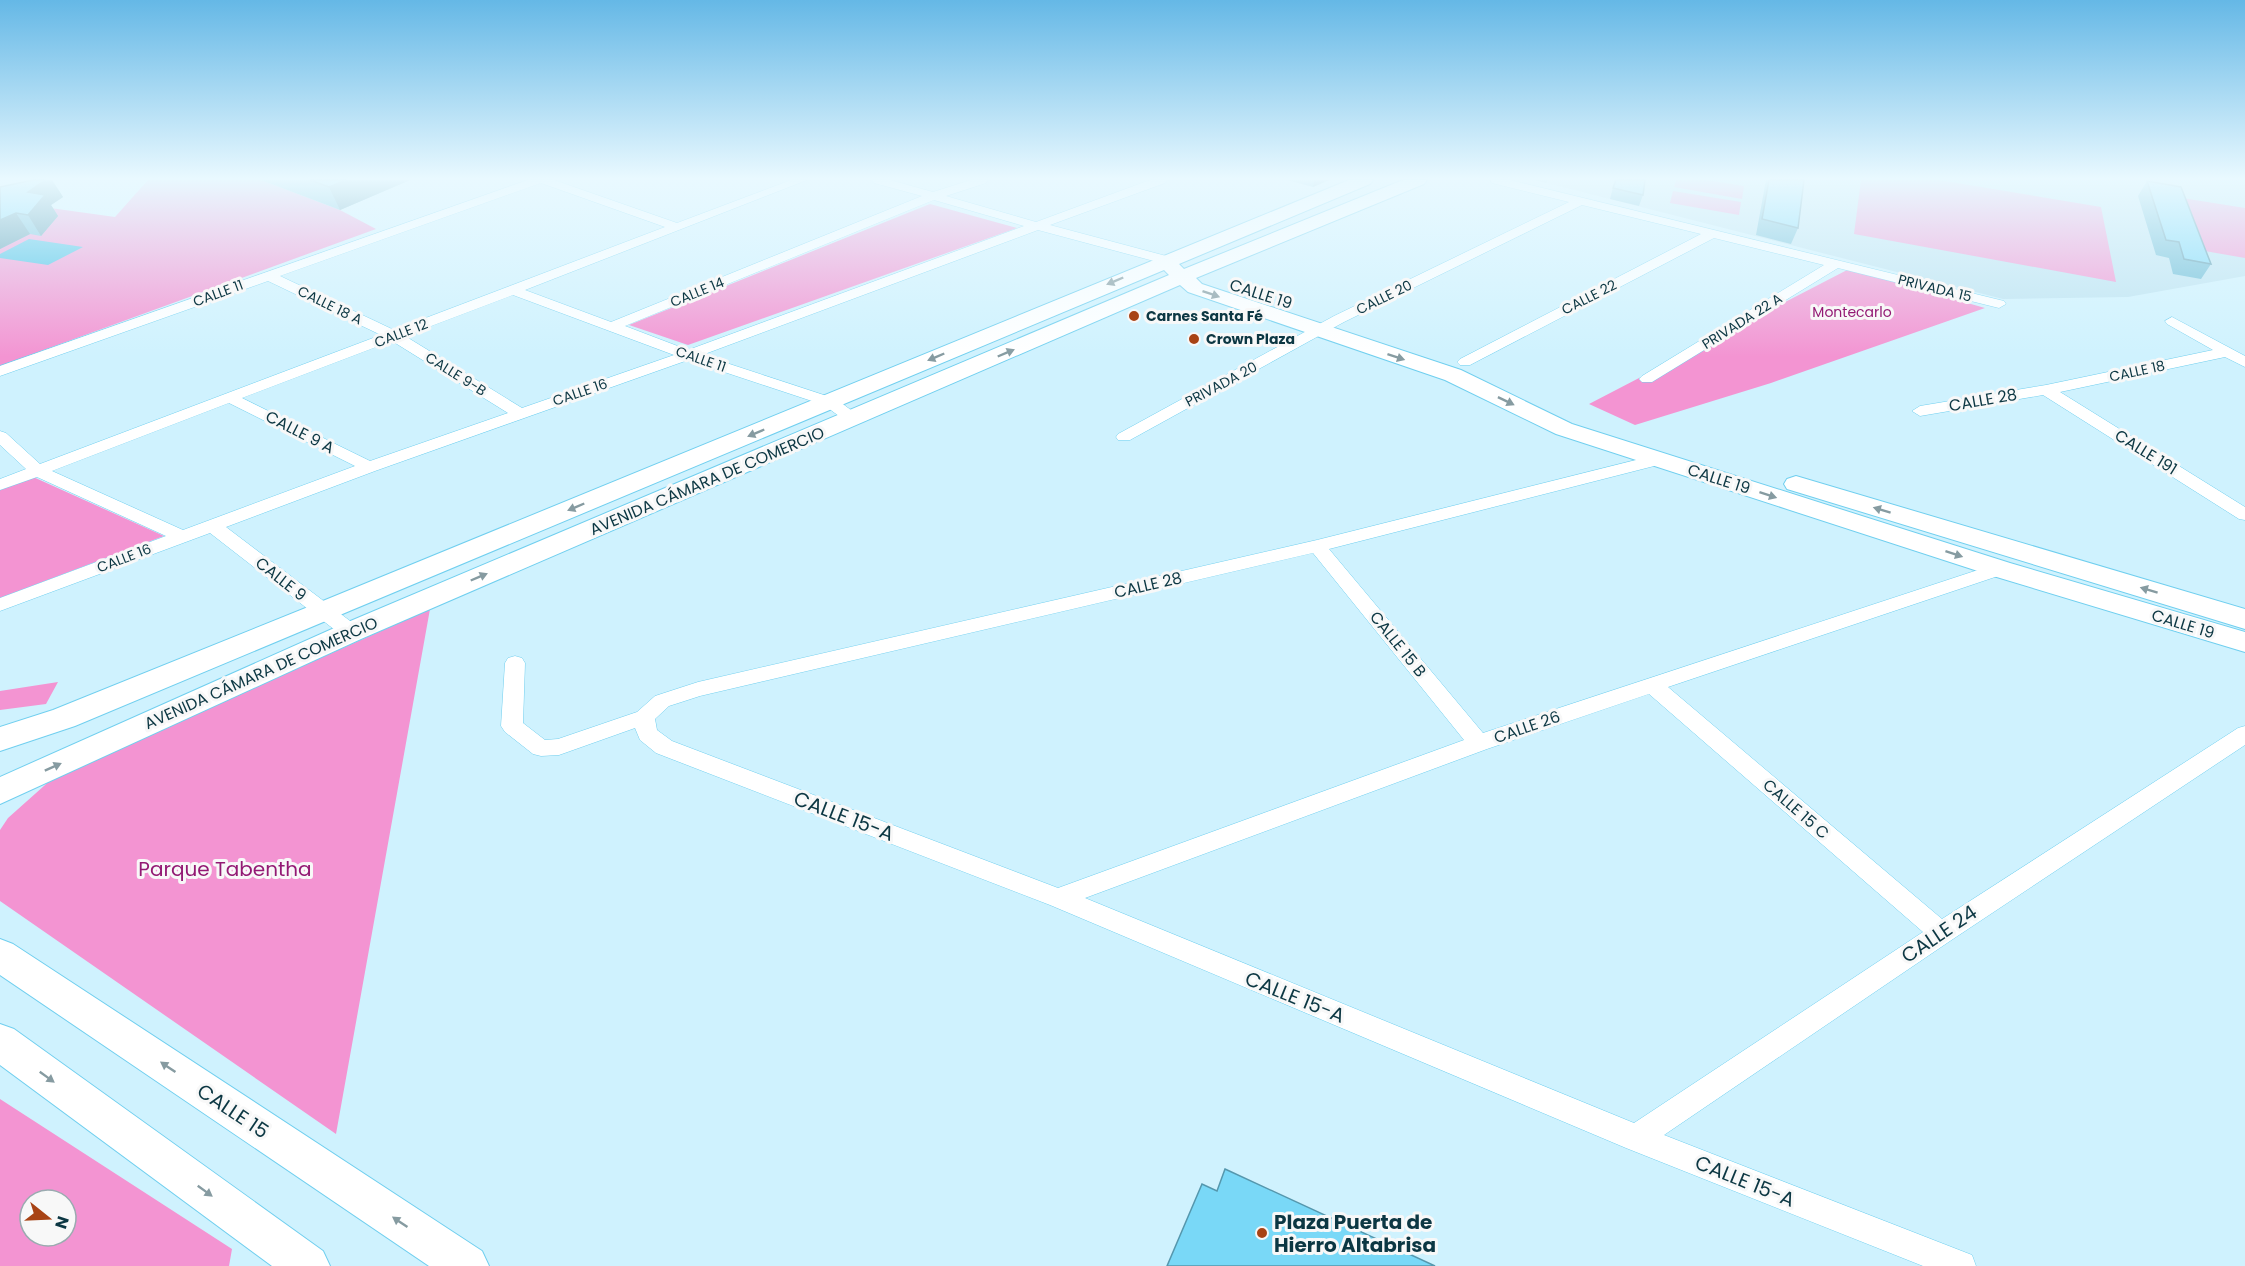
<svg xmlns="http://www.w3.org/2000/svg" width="2245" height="1266" viewBox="0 0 2245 1266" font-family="Poppins,sans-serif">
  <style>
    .built { fill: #bde3f1 }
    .green { fill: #f394d2; fill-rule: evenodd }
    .water { fill: #40bde2 }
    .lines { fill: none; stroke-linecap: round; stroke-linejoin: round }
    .street-casing { stroke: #70cfef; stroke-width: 1 }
    .secondary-casing { stroke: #70cfef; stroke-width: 2 }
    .street { fill: #fff; fill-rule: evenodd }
    .secondary { fill: #fff; fill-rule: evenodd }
    .wall { fill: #68bad4 }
    .shaded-wall { fill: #5597ad }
    .building { fill: #79d8f7; stroke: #5597ad; stroke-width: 1.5 }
    .oneway { fill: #869ba1 }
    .poi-dot { fill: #a84315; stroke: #f8f8f8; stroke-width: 2 }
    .labels { text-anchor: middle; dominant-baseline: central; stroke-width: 6; stroke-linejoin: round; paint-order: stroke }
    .far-street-label { font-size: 14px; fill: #0c3743; stroke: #f8f8f8 }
    .far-park-label { font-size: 14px; fill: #931a74; stroke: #f8f8f8 }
    .far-poi-label { font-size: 14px; font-weight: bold; fill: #0c3743; stroke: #f8f8f8; text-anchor: start }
    .street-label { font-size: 16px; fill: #0c3743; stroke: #f8f8f8 }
    .near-street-label { font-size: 20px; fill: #0c3743; stroke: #f8f8f8 }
    .near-park-label { font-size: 20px; fill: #931a74; stroke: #f8f8f8 }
    .near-poi-label { font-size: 20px; font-weight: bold; fill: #0c3743; stroke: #f8f8f8; text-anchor: start }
  </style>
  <rect width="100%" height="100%" fill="#cff2fe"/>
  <path class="built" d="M1535 180H2245V276L2128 297 2003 299Z"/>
  <path class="green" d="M148 180H261L340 210 376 229 0 366V201L115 217Z
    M1676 180H1707L1744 186 1742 199 1674 187Z
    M1861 180H1939L2101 207 2116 282 1854 234Z
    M1673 191 1741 202 1739 215 1670 203Z
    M2182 198 2245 208V258L2199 250Z
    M930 204 1017 228 688 345 629 325Z
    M1849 269 1985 308 1771 383 1635 425 1589 404Z
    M31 476 164 536 0 598V489Z
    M430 609 336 1134 0 901V830L8 818 54 777Z
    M58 682 46 704 0 710V691Z
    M0 1099 232 1249 229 1266H0ZM30 1200H66V1236H30Z"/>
  <path class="water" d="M29 239 83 247 48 265 0 258V254Z"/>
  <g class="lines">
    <defs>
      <path id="street" d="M528 180H554L677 223 791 180H807L525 290 611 322 922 196 874 183 872 180H890L933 192 971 180H988L986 183 946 196 1036 222 1150 180H1167L1165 183 1050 225 1170 257 1172 260 1165 264 1038 230 702 355 836 399 859 416 861 419 859 422H847L824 405 688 360 375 471 226 527 358 627 361 632 358 637 351 639 344 637 210 533 0 611V598L166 536 37 477 0 490V479L26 469 0 445V431L6 433 40 464 381 335 268 281 0 376V366ZM541 183 665 227 394 330 280 276ZM934 200 1024 226 688 350 625 326ZM513 295 674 355 522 408 405 336ZM392 341 508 413 370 461 242 398ZM229 403 355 466 183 530 52 471Z
        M1490 180H1510L2004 301 2006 304 1999 308 1838 268 1652 382H1642L1639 379 1642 376 1824 265 1714 238 1470 365H1460L1457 362 1460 359 1701 234 1582 205 1344 322 1130 440H1118L1116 437 1118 434 1334 316 1569 202 1492 183Z
        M2172 317 2245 356V367L2225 357 2060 392 2245 507V520L2239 519 2043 395 1920 416 1912 411 1920 406 2046 385 2213 350 2167 324 2165 321Z
        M1656 455 1662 456 1664 460 1662 464 1329 549 1483 733 1993 565H2007L2009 569 2007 573 1668 687 1942 919 2238 728 2245 726V745L1950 941 1664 1135 1972 1255 1976 1266H1923L1626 1148 1050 905 656 753 640 740 635 728 559 755 541 756 533 754 505 732 501 726 505 663 508 658 515 656 522 658 525 663 523 723 545 740 558 739 637 712 655 696 698 682 1317 540ZM1313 553 1464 740 1058 888 672 741 657 730 655 719 669 706 700 696ZM1649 694 1923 932 1634 1123 1085 898 1487 749Z"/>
      <path id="secondary" d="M1349 180H1373L1370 184 1179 264 1184 269 1403 180H1427L1424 184 1196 278 1202 284 1461 370 1572 424 2010 563 2245 632V652L1990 575 1556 434 1445 380 1188 292 1180 285 361 639 0 804V777L341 625 1169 275 1164 270 75 726 0 751V727L53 710 313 605Z
        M1796 476 2245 609V629L1787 489 1784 484 1787 479Z
        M0 939 13 944 482 1251 489 1266H429L0 975Z
        M0 1024 14 1029 323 1251 330 1266H272L0 1065Z"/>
    </defs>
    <use href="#street" class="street-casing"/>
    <use href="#secondary" class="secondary-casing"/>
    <use href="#street" class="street"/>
    <use href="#secondary" class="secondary"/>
  </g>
  <path class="wall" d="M33 180H52L63 197 51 205 58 216 41 236 30 234 0 249V187Z
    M261 180H410L340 210Z
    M1287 180H1329L1313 187Z
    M1535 180H1548L1546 183Z
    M1615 180 1643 195 1639 206 1610 199Z
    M1766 180H1804L1798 228 1791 244 1756 235Z
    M2147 181 2211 264 2201 279 2173 274 2169 258 2156 255 2138 196Z"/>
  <path class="shaded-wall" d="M45 180H52L63 197 51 205 58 216 41 236 28 215V192Z
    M346 180H410L340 210 329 187Z
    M1314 180H1329L1313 187Z
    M16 213 30 234 0 249V220Z"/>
  <path class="building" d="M33 180H45L28 192 45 195 28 215 16 213 0 220V187Z
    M310 180H346L329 187Z
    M1616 180H1645L1643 195 1613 188Z
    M1769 180H1804L1798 228 1762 219Z
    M2147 181 2181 187 2211 264 2184 259 2179 242 2166 240Z
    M1225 1169 1435 1266H1167L1202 1184 1217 1191Z"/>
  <defs><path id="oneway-solid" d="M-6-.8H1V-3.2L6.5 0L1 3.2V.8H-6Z" transform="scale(1.5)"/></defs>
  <g class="oneway">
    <use href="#oneway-solid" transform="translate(1115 281) rotate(157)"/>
    <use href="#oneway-solid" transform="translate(1211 294) rotate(19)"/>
    <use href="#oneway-solid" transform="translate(1006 353) rotate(-23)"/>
    <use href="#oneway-solid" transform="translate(936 357) rotate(157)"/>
    <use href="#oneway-solid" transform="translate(1396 357) rotate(18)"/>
    <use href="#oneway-solid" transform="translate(1506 401) rotate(26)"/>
    <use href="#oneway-solid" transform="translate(756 433) rotate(157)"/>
    <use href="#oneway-solid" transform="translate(1768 495) rotate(18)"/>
    <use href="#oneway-solid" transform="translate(576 507) rotate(157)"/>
    <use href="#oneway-solid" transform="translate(1882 510) rotate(-163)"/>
    <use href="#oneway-solid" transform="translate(1954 554) rotate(18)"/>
    <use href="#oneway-solid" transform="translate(479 577) rotate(-23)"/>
    <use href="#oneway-solid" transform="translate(2149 590) rotate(-163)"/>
    <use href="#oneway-solid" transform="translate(53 767) rotate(-24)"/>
    <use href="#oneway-solid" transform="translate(168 1067) rotate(-146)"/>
    <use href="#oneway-solid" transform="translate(47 1077) rotate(36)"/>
    <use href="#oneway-solid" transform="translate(205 1191) rotate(36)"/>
    <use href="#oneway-solid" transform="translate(400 1222) rotate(-146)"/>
  </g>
  <linearGradient id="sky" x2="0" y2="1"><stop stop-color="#65b8e6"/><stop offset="0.5" stop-color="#e9f9ff"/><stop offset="1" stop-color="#e9f9ff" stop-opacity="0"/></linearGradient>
  <rect width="2245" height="357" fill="url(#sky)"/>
  <g class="poi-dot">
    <circle cx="1134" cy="316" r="6"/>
    <circle cx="1194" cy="339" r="6"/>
    <circle cx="1262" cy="1233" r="6"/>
  </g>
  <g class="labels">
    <g class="far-street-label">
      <text transform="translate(1935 288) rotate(14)">PRIVADA 15</text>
      <text transform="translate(697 292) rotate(-22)">CALLE 14</text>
      <text transform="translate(218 293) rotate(-20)">CALLE 11</text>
      <text transform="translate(1384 297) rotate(-26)">CALLE 20</text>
      <text transform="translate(1589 297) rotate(-27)">CALLE 22</text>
      <text transform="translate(330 305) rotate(26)">CALLE 18 A</text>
      <text transform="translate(1742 321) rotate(-32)">PRIVADA 22 A</text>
      <text transform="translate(401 333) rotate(-21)">CALLE 12</text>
      <text transform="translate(701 359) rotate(19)">CALLE 11</text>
      <text transform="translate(2137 371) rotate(-12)">CALLE 18</text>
      <text transform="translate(456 374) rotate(32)">CALLE 9-B</text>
      <text transform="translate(1221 384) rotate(-28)">PRIVADA 20</text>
      <text transform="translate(580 392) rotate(-19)">CALLE 16</text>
      <text transform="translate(124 558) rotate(-21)">CALLE 16</text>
    </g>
    <g class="far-park-label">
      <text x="1852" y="312">Montecarlo</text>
    </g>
    <g class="far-poi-label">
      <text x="1146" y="316">Carnes Santa Fé</text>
      <text x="1206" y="339">Crown Plaza</text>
    </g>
    <g class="street-label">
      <text transform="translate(1261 294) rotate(18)">CALLE 19</text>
      <text transform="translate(1983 400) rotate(-10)">CALLE 28</text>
      <text transform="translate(300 432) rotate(27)">CALLE 9 A</text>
      <text transform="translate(2146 452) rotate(32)">CALLE 191</text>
      <text transform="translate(1719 479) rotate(18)">CALLE 19</text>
      <text transform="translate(707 481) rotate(-23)">AVENIDA CÁMARA DE COMERCIO</text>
      <text transform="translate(281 579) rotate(38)">CALLE 9</text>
      <text transform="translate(1148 585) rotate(-13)">CALLE 28</text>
      <text transform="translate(2183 624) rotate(17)">CALLE 19</text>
      <text transform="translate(1398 644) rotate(51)">CALLE 15 B</text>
      <text transform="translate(261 673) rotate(-24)">AVENIDA CÁMARA DE COMERCIO</text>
      <text transform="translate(1527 727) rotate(-19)">CALLE 26</text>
      <text transform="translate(1796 809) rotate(41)">CALLE 15 C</text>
    </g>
    <g class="near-street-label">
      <text transform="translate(844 816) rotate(21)">CALLE 15-A</text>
      <text transform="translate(1939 934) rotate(-34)">CALLE 24</text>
      <text transform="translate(1295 997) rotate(22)">CALLE 15-A</text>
      <text transform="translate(233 1111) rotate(34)">CALLE 15</text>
      <text transform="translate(1745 1181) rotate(22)">CALLE 15-A</text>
    </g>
    <g class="near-park-label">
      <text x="225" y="869">Parque Tabentha</text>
    </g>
    <g class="near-poi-label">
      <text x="1274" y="1222">Plaza Puerta de<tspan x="1274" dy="23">Hierro Altabrisa</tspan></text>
    </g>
  </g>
  <g transform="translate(48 1218) rotate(108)"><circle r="28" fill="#f8f8f8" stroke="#9aabb0" stroke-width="1.5"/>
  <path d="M0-4.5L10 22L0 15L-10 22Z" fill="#a84315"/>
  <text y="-9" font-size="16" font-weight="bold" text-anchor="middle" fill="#0c3743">N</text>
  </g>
</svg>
